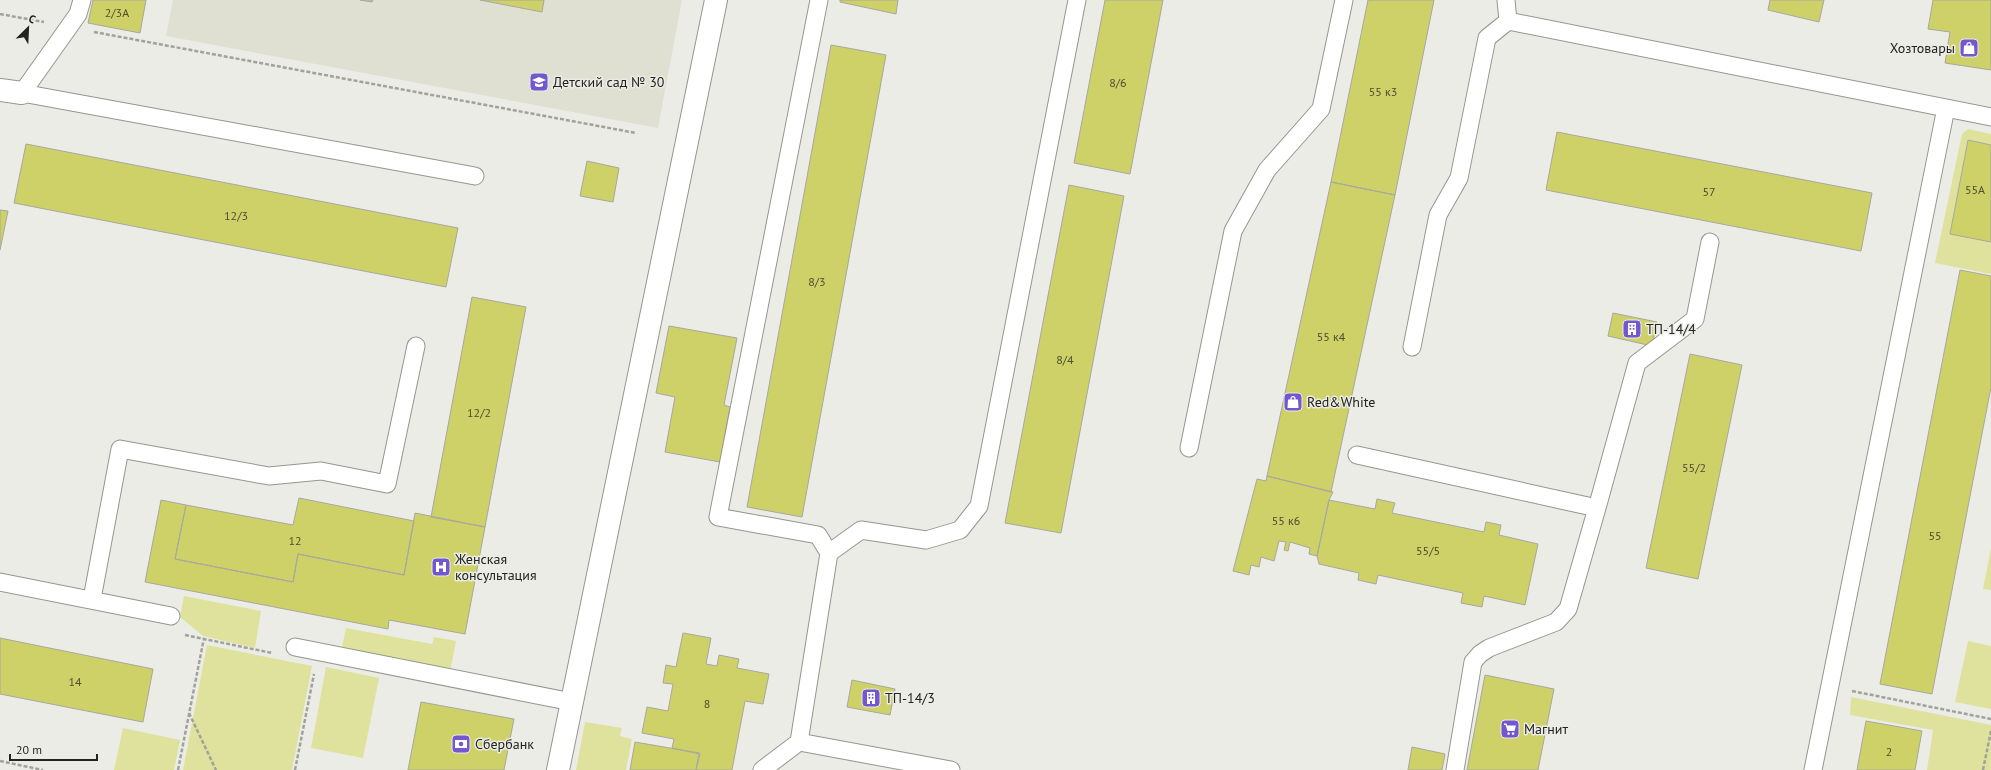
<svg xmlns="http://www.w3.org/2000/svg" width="1991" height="770" viewBox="0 0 1991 770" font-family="'PT Sans',sans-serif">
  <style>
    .built { fill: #dfe0d2 }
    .green { fill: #dfe29c }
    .building { fill: #ced167; stroke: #a7a8a1 }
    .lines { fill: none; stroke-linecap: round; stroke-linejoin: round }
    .lane-casing { stroke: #969690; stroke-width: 19 }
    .street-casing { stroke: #969690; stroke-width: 24 }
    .path { stroke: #a1a29d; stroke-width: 2.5; stroke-dasharray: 4 2; stroke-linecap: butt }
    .lane { stroke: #fff; stroke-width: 17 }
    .street { stroke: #fff; stroke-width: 22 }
    .labels { text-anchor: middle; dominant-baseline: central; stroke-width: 3; stroke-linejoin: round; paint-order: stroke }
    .number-label { font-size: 12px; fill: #4e4e32 }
    .poi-label { font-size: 14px; fill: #232321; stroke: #ebece5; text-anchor: start }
  </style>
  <rect width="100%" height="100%" fill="#ebece5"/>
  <path class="built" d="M173 0H682L658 128 166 36Z"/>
  <path class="green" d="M1968 129 1991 134V274L1935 263 1962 134Z
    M1991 548V590L1983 589Z
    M184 596 261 611 255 648 203 636 180 617Z
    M346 628 432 644 434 637 456 641 450 672 341 652Z
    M1968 641 1991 646V709L1955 702Z
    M207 645 312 666 292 770H183Z
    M326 667 379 678 363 758 311 748Z
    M1851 697 1991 725V770H1927L1933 730 1850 715Z
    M585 722 622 728 620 736 632 739 626 770H576Z
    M123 728 180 740 174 770H114Z"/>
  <path class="building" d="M93 0H146L140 33 88 23Z
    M360 0H373L372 2Z
    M480 0H544L542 12Z
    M840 0H898L896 14 840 2Z
    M1105 0H1163L1130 174 1074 163Z
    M1368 0H1434L1395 195 1331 182Z
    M1770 0H1824L1819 22 1768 10Z
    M1933 0H1991V70L1945 63 1950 32 1928 29Z
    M831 45 886 55 802 517 747 507Z
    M1557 132 1872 193 1861 251 1546 190Z
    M1968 140 1991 145V242L1950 234Z
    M26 144 458 228 446 287 14 203Z
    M587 161 619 168 613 202 580 196Z
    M1331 182 1395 195 1331 492 1267 476Z
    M1069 185 1124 196 1061 533 1005 523Z
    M0 210 8 211 0 250Z
    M1960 270 1991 276V387L1932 694 1880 684Z
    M472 297 526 307 485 527 431 517Z
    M1613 313 1657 322 1652 346 1608 336Z
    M669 326 737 338 724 405 730 407 720 462 665 452 675 397 656 393Z
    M1690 354 1742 365 1698 579 1646 568Z
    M1267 476 1333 492 1329 500 1317 556 1309 554 1310 548 1290 542 1288 551 1284 550 1286 542 1279 541 1274 561 1261 557 1259 567 1251 565 1249 575 1233 571 1257 479 1266 481Z
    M299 498 414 521 404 575 298 554 293 582 175 559 186 505 293 525Z
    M1377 499 1395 503 1392 513 1484 532 1486 522 1501 525 1499 535 1538 544 1525 605 1484 596 1482 607 1461 603 1463 593 1378 575 1376 584 1358 580 1359 573 1319 564 1317 556 1329 500 1375 509Z
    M161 500 186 505 175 559 293 582 298 554 404 575 415 513 485 527 465 634 389 620 388 629 145 582Z
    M683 633 711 638 706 664 717 666 719 655 739 659 737 668 769 674 763 704 745 701 732 770H696L700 754 672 748 674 739 642 733 647 707 668 711 673 684 663 683 666 665 676 667Z
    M0 638 153 669 143 722 0 694Z
    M1485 675 1554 689 1538 770H1467Z
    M852 680 895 689 890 715 847 707Z
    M421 702 514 719 504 770H408Z
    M1866 721 1922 731 1915 770H1857Z
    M635 742 699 753 696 770H630Z
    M1412 747 1445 754 1442 770H1408Z"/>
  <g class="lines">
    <defs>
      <path id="lane" d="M82 0 78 14 22 93 475 176
        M1506 0 1508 21 1991 117
        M1412 347 1438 215 1459 178 1487 38 1508 21
        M1189 448 1233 231 1267 170 1321 109 1344 0
        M1357 455 1597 508 1568 609 1556 622 1489 648 1480 654 1473 662 1455 770
        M1597 508 1637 363 1695 319 1710 242
        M829 553 861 530 926 540 960 530 979 506 1077 0
        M0 582 171 616
        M92 599 120 449 269 476 321 471 387 484 416 346
        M295 647 572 702
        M799 742 829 553 818 535 718 517 819 0
        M762 770 799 742 951 770
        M1813 770 1946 108"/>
      <path id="street" d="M0 90 22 93
        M558 770 716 0"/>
    </defs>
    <use href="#lane" class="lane-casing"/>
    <use href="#street" class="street-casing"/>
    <path class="path" d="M0 14 44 22
      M94 32 636 133
      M185 635 272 653
      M1852 691 1991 719
      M189 713 216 770
      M0 761 43 770
      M178 770 204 638
      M295 770 314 674
      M1983 770 1991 731"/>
    <use href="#lane" class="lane"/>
    <use href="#street" class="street"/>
  </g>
  <defs>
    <symbol id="shop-square" viewBox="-11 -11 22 22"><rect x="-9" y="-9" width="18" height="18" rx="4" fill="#7357d0" stroke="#ebece5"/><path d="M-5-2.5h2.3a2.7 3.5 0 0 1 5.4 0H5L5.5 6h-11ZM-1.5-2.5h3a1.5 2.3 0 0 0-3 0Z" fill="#fff"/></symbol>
    <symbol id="school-square" viewBox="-11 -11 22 22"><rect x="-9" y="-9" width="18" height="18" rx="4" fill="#7357d0" stroke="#ebece5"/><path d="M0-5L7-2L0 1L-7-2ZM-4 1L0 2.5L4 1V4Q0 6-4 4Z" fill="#fff"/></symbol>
    <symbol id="building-square" viewBox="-11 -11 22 22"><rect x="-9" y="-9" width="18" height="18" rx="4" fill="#7357d0" stroke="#ebece5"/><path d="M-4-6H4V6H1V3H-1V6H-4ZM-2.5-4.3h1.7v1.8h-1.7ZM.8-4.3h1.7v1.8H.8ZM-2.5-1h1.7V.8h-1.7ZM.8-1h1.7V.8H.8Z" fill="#fff"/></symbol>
    <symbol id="hospital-square" viewBox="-11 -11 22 22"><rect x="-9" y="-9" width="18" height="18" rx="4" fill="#7357d0" stroke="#ebece5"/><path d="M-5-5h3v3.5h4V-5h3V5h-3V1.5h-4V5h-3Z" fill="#fff"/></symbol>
    <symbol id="supermarket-square" viewBox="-11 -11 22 22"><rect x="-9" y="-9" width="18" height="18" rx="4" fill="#7357d0" stroke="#ebece5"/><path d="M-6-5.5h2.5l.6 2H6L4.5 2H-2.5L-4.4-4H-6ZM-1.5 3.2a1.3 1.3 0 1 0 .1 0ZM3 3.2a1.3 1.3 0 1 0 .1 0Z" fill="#fff"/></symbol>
    <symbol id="bank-square" viewBox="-11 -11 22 22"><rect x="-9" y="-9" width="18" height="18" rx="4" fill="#7357d0" stroke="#ebece5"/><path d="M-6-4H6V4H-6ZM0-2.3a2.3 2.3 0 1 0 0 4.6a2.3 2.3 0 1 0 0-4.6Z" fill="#fff"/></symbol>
  </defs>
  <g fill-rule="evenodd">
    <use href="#shop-square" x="1958" y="37" width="22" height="22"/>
    <use href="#school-square" x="528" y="71" width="22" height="22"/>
    <use href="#building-square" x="1621" y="318" width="22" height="22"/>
    <use href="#shop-square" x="1282" y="391" width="22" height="22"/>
    <use href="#hospital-square" x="430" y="556" width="22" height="22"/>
    <use href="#building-square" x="860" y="687" width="22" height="22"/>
    <use href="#supermarket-square" x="1499" y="718" width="22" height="22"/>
    <use href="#bank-square" x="450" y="733" width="22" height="22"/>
  </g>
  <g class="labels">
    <g class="number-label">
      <text x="117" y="12">2/3А</text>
      <text x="1118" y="82">8/6</text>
      <text x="1383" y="91">55 к3</text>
      <text x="1975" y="189">55А</text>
      <text x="1709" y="191">57</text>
      <text x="236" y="215">12/3</text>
      <text x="817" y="281">8/3</text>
      <text x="1331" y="336">55 к4</text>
      <text x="1065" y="359">8/4</text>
      <text x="479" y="412">12/2</text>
      <text x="1694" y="467">55/2</text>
      <text x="1286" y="520">55 к6</text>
      <text x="1935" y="535">55</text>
      <text x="295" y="540">12</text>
      <text x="1428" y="550">55/5</text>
      <text x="75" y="681">14</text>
      <text x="707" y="703">8</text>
      <text x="1889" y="751">2</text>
    </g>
    <g class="poi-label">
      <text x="1955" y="48" text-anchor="end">Хозтовары</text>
      <text x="553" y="82">Детский сад № 30</text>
      <text x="1646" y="329">ТП-14/4</text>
      <text x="1307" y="402">Red&amp;White</text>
      <text x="455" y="559">Женская<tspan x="455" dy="16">консультация</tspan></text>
      <text x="885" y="698">ТП-14/3</text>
      <text x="1524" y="729">Магнит</text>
      <text x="475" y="744">Сбербанк</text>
    </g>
  </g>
  <g transform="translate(28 28) rotate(24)" stroke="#ebece5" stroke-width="3" paint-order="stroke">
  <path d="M0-3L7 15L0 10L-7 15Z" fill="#232321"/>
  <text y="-6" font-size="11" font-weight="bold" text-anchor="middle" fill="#232321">С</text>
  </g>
  <path d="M10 754v6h87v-6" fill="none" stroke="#232321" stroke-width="2"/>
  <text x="16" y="754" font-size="12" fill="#232321" stroke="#ebece5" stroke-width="3" paint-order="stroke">20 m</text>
</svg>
